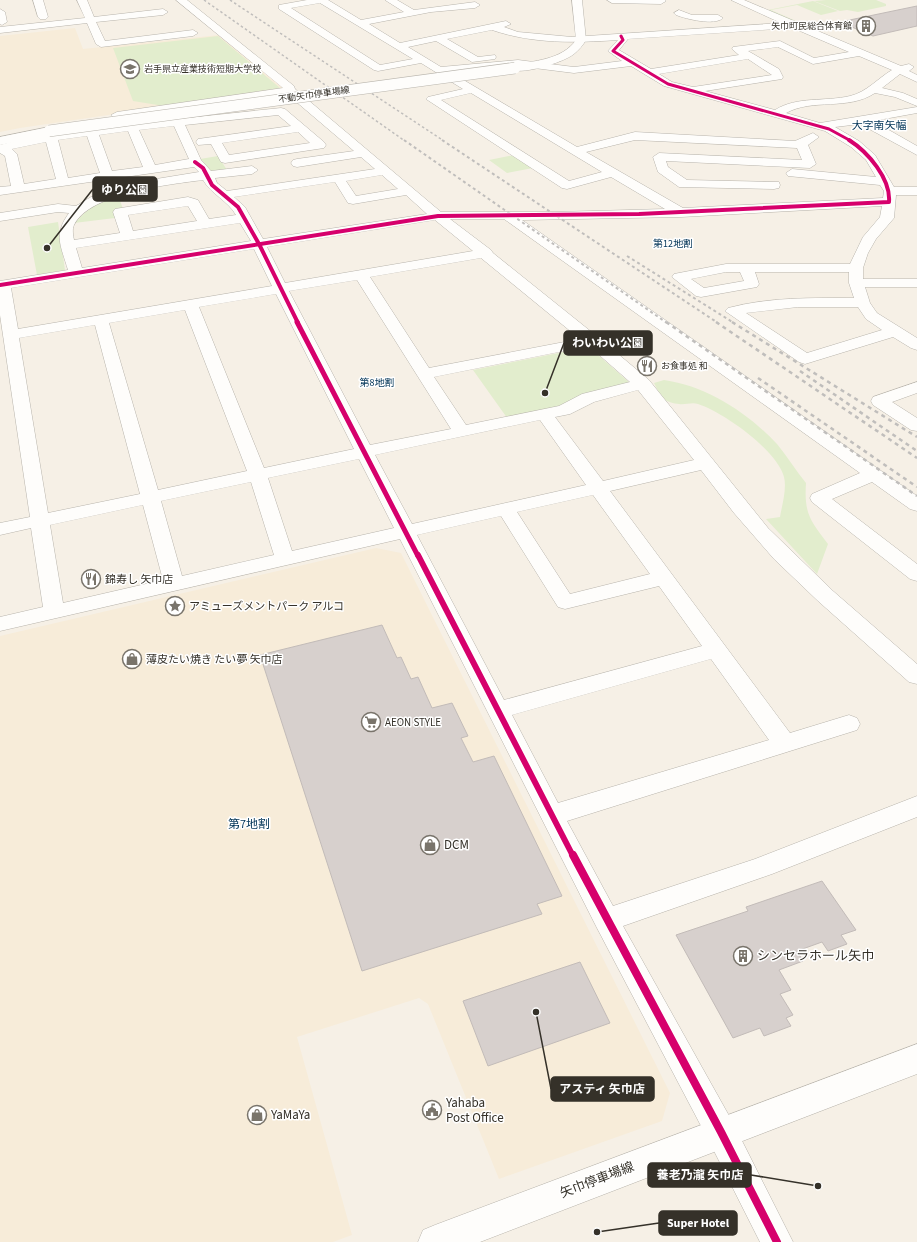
<svg xmlns="http://www.w3.org/2000/svg" width="917" height="1242" viewBox="0 0 917 1242" font-family="'Source Sans 3','Noto Sans JP',sans-serif">
  <style>
    .built { fill: #f7ecd9 }
    .green { fill: #e2edcd }
    .building { fill: #d7d0cd; stroke: #c2bbb8 }
    .lines { fill: none; stroke-linecap: round; stroke-linejoin: round }
    .minor-casing { stroke: #b8b4ac; stroke-width: 1 }
    .major-casing { stroke: #b8b4ac; stroke-width: 1 }
    .minor { fill: #fefdfb; fill-rule: evenodd }
    .major { fill: #fefdfb; fill-rule: evenodd }
    .rail-far2 { stroke: #c0bebc; stroke-width: 1.5; stroke-dasharray: 2.5 2.5; stroke-linecap: butt }
    .rail-far1 { stroke: #c0bebc; stroke-width: 2; stroke-dasharray: 3 3; stroke-linecap: butt }
    .rail { stroke: #c0bebc; stroke-width: 2.5; stroke-dasharray: 4 4; stroke-linecap: butt }
    .major-bridge-casing { stroke: #b8b4ac; stroke-width: 12; stroke-linecap: butt }
    .major-bridge { stroke: #fefdfb; stroke-width: 11 }
    .cycleway-far4-casing { stroke: #fff; stroke-width: 4.5 }
    .cycleway-far3-casing { stroke: #fff; stroke-width: 5.5 }
    .cycleway-far2-casing { stroke: #fff; stroke-width: 7 }
    .cycleway-far1-casing { stroke: #fff; stroke-width: 9 }
    .cycleway-casing { stroke: #fff; stroke-width: 10 }
    .cycleway-far4 { stroke: #d6006c; stroke-width: 3 }
    .cycleway-far3 { stroke: #d6006c; stroke-width: 4 }
    .cycleway-far2 { stroke: #d6006c; stroke-width: 5 }
    .cycleway-far1 { stroke: #d6006c; stroke-width: 6 }
    .cycleway { stroke: #d6006c; stroke-width: 8 }
    .labels { text-anchor: middle; dominant-baseline: central; stroke-width: 3; stroke-linejoin: round; paint-order: stroke }
    .far-poi-label { font-size: 9px; fill: #353129; stroke: #fff; text-anchor: start }
    .far-street-label { font-size: 9px; fill: #353129; stroke: #fff }
    .far-neighbourhood-label { font-size: 10px; fill: #003356; stroke: #fff }
    .far-quarter-label { font-size: 11px; fill: #003356; stroke: #fff }
    .poi-label { font-size: 11px; fill: #353129; stroke: #fff; text-anchor: start }
    .neighbourhood-label { font-size: 12px; fill: #003356; stroke: #fff }
    .near-poi-label { font-size: 13px; fill: #353129; stroke: #fff; text-anchor: start }
    .near-street-label { font-size: 13px; fill: #353129; stroke: #fff }
    .leader { fill: none; stroke: #353129; stroke-width: 1.5 }
    .callout-dot { fill: #353129; stroke: #fff; stroke-width: 1.5 }
    .callout { fill: #353129; stroke: #353129; stroke-width: 1.5 }
    .callout-label { font-size: 12px; text-anchor: middle; font-weight: bold; fill: #fff }
  </style>
  <rect width="100%" height="100%" fill="#f6f0e6"/>
  <path class="built" d="M75 28 83 49 219 35 285 89 20 128 0 132V36Z
    M376 548 401 553 670 1093 662 1121 499 1179 428 1004 419 998 297 1037 352 1235 333 1242H0V636Z"/>
  <path class="green" d="M826 0H876L886 4V6L858 12 847 10 840 11 814 1Z
    M813 1 838 11 821 15 797 5 771 10 796 21 792 22 768 10Z
    M218 36 280 88 164 106 133 101 113 48Z
    M514 155 533 168 507 173 489 160Z
    M218 156 227 170 211 172 200 159Z
    M118 195 123 209 113 212 115 218 74 223 92 206Z
    M58 222 65 270 37 275 28 227Z
    M589 347 630 383 510 422 473 370Z
    M664 380C707 386 748 413 777 444 787 456 796 471 806 483 804 514 810 520 828 544L817 574 766 519 780 517C782 505 787 489 784 477 777 450 723 412 698 404 692 402 685 405 679 404 674 404 667 401 662 399L654 383Z"/>
  <path class="building" d="M917 6V26L873 36 840 22Z
    M382 625 397 658 401 657 411 679 418 677 432 708 452 703 468 736 461 738 473 762 494 756 562 896 537 904 542 914 362 971 260 655Z
    M822 881 856 930 841 935 847 944 828 951 822 942 797 951 803 961 779 970 791 990 780 994 793 1015 786 1018 791 1026 764 1036 760 1028 733 1038 676 935 748 911 746 907Z
    M580 962 610 1023 488 1066 463 1001Z"/>
  <g class="lines">
    <defs>
      <path id="minor" d="M33 0H43L48 17 46 19H40L38 17Z
        M77 0H87L94 17 163 9 168 12 163 15 96 22 105 41 193 30 198 33 193 36 101 47 96 44 87 23 0 33V27L85 18Z
        M176 0H187L294 86 295 89 441 212H556L665 209 611 177 567 189 562 188 426 99 428 97 463 89 421 63 378 71 374 70 279 9V5L307 0H328L361 20 404 12 385 0H397L414 10 475 2 480 5 475 8 431 12 369 24 400 43 506 21 511 24 504 27 518 32 572 37 781 23 731 0H744L901 66 909 64 914 67 909 71 917 75V82L900 74 882 88 903 93 917 99V106L895 97 875 93C848 111 813 98 786 113L820 123 917 107V113L873 121 917 146V155L860 124 835 127 859 141 875 155 894 187H917V195H896L894 218 876 239 868 253 863 268V279H917V287H865L870 303 877 313 917 338V350L911 348 893 337 805 364 799 362 725 311 728 308C769 297 811 298 854 298L849 283V272H755L759 284 757 287 701 297 696 296 672 277 674 274 679 273 726 264H850L863 237 880 217 882 206 681 217 522 220 917 496V511L910 509 872 482 832 499 917 564V581L910 579 812 502 810 498 812 494 860 473 504 219H450L491 250 493 253 599 338 649 380 768 528 833 591 917 664V684L909 682 818 601 774 559 734 513 701 470 610 491 790 733 849 715 857 718 860 724 857 730 567 821 613 906 755 859 917 796V817L772 874 623 926 732 1121 793 1242H760L710 1143 597 928 400 539 0 631V617L43 607 31 528 0 535V523L30 517 0 315V281L68 270C61 246 53 235 69 213L58 212 0 221V213L58 204 76 206 91 197 117 188 150 180 199 172 194 167 0 195V187L11 186 5 156 0 153V145L29 137 64 131 281 108 285 109 324 142 326 145 324 148 225 163 221 162 211 144 198 145 196 142 198 139 291 126 278 115 185 125 201 160 211 171 252 166 258 170 252 174 215 178 217 183 227 191 375 169 361 157 297 167 293 166 291 163 293 160 297 159 354 151 287 94 117 118 113 117 111 115 117 112 283 88ZM320 3 413 59 380 65 291 8ZM793 28 849 52 814 58 780 41 733 47 732 49 739 55 651 69 619 50 628 39ZM492 30C533 44 575 43 618 40L608 51 622 61 574 67 518 60 441 67 408 47 436 41 472 62 495 59 496 57 495 55 478 57 447 39ZM778 47 813 64 859 56 892 70C878 78 867 92 850 96 825 102 797 96 775 110L705 91 782 79 783 77 779 69 748 51ZM748 59 772 75 693 87 672 82 659 74ZM518 66 574 73 631 66 664 86 825 131 851 147 866 160 876 177 792 169 786 173 788 176 880 185 884 191 883 198 683 208 586 152 635 140 797 148 802 160 659 153 653 157 658 172 679 187 774 189 779 188 780 185 779 182 687 180 668 167 666 161 810 168 816 164 808 145 819 137 813 133 795 141 635 132 577 147 450 72ZM471 93 602 172 569 181 441 100ZM174 126 189 159 155 165 139 130ZM128 131 143 167 112 171 99 135ZM298 132 310 143 229 155 222 143ZM87 136 100 173 68 178 58 140ZM46 142 56 179 24 184 17 154 12 149ZM382 175 398 189 356 196 346 181ZM203 180C211 194 228 201 236 215L209 219 198 200 188 197 115 209 113 212 120 233 74 240C73 235 72 229 74 225 89 193 172 184 203 180ZM335 182 348 203 353 204 406 195 427 214 263 239 245 207 234 197ZM188 206 197 221 133 231 128 215ZM435 220 473 251 285 283 267 247ZM240 223 251 241 82 268 76 248ZM254 249 272 286 18 329 11 288ZM481 258 580 339 429 368 370 277ZM726 272H740L744 281 704 288 691 279ZM357 280 451 429 370 445 289 291ZM276 294 354 449 264 468 199 307ZM798 307H858L866 319 882 330 807 353 746 313ZM185 310 247 471 158 490 109 323ZM95 325 140 494 48 513 19 338ZM589 346 630 382 582 394 559 406 466 425 434 377ZM638 390 694 460 603 481 555 417 570 414 594 402ZM540 420 586 485 412 524 375 455ZM359 459 394 528 292 551 268 478ZM251 482 274 555 182 576 161 501ZM593 495 650 574 570 594 517 512ZM143 505 163 580 63 603 50 525ZM501 516 558 607 565 609 659 586 702 646 504 700 417 535ZM711 659 769 740 558 803 512 715Z
        M607 0H665L666 1 661 4 612 3Z
        M0 9 5 12 7 22 2 25 0 24Z
        M679 10 692 15H718L723 18C715 26 686 19 676 15L674 13Z
        M917 382V393L892 402 917 418V431L911 430 873 405 871 401 873 397Z"/>
      <path id="major" d="M572 0H582L586 40C583 45 579 50 574 54 562 63 525 74 511 70L509 68 511 66C534 60 561 61 576 40Z
        M49 127 55 131 53 134 0 145V137Z
        M917 1044V1074L480 1242H418L423 1230 435 1225Z"/>
    </defs>
    <use href="#minor" class="minor-casing"/>
    <use href="#major" class="major-casing"/>
    <use href="#minor" class="minor"/>
    <use href="#major" class="major"/>
    <path class="rail-far2" d="M204 0 405 141
      M230 0 444 141"/>
    <path class="rail-far1" d="M404 140 667 323
      M442 140 718 323
      M627 256 734 323"/>
    <path class="rail" d="M666 322 917 496
      M716 322 917 458
      M732 322 917 437
      M800 371 917 451
      M758 378 917 487"/>
    <defs>
      <path id="major-bridge" d="M49 131 515 68"/>
    </defs>
    <use href="#major-bridge" class="major-bridge-casing"/>
    <use href="#major-bridge" class="major-bridge"/>
    <defs>
      <path id="cycleway-far4" d="M621 36 623 40 613 51 668 84 829 129 851 141"/>
      <path id="cycleway-far3" d="M195 162 203 168 212 185 238 207 259 244 298 323
        M0 285 438 216 639 214 889 202C891 179 868 152 849 140"/>
      <path id="cycleway-far2" d="M297 322 418 556"/>
      <path id="cycleway-far1" d="M418 555 573 856"/>
      <path id="cycleway" d="M573 855 721 1132 777 1242"/>
    </defs>
    <use href="#cycleway-far4" class="cycleway-far4-casing"/>
    <use href="#cycleway-far3" class="cycleway-far3-casing"/>
    <use href="#cycleway-far2" class="cycleway-far2-casing"/>
    <use href="#cycleway-far1" class="cycleway-far1-casing"/>
    <use href="#cycleway" class="cycleway-casing"/>
    <use href="#cycleway-far4" class="cycleway-far4"/>
    <use href="#cycleway-far3" class="cycleway-far3"/>
    <use href="#cycleway-far2" class="cycleway-far2"/>
    <use href="#cycleway-far1" class="cycleway-far1"/>
    <use href="#cycleway" class="cycleway"/>
  </g>
  <defs>
    <symbol id="building-ring" viewBox="-11 -11 22 22"><circle r="9.5" fill="#fff" stroke="#79746b" stroke-width="1.5"/><path d="M-4-6H4V6H1V3H-1V6H-4ZM-2.5-4.3h1.7v1.8h-1.7ZM.8-4.3h1.7v1.8H.8ZM-2.5-1h1.7V.8h-1.7ZM.8-1h1.7V.8H.8Z" fill="#79746b"/></symbol>
    <symbol id="university-ring" viewBox="-11 -11 22 22"><circle r="9.5" fill="#fff" stroke="#79746b" stroke-width="1.5"/><path d="M0-5L7-2L0 1L-7-2ZM-4 1L0 2.5L4 1V4Q0 6-4 4Z" fill="#79746b"/></symbol>
    <symbol id="restaurant-ring" viewBox="-11 -11 22 22"><circle r="9.5" fill="#fff" stroke="#79746b" stroke-width="1.5"/><path d="M-5-6h1v4h1v-4h1v4h1v-4h1v5L-1.5 .5V6h-2V.5L-5-1ZM5-6V6H3V1.5H1.5Q1.5-4 5-6Z" fill="#79746b"/></symbol>
    <symbol id="sight-ring" viewBox="-11 -11 22 22"><circle r="9.5" fill="#fff" stroke="#79746b" stroke-width="1.5"/><path d="M0-6L1.8-2.2L6-1.7L2.9 1.2L3.7 5.4L0 3.3L-3.7 5.4L-2.9 1.2L-6-1.7L-1.8-2.2Z" fill="#79746b"/></symbol>
    <symbol id="shop-ring" viewBox="-11 -11 22 22"><circle r="9.5" fill="#fff" stroke="#79746b" stroke-width="1.5"/><path d="M-5-2.5h2.3a2.7 3.5 0 0 1 5.4 0H5L5.5 6h-11ZM-1.5-2.5h3a1.5 2.3 0 0 0-3 0Z" fill="#79746b"/></symbol>
    <symbol id="supermarket-ring" viewBox="-11 -11 22 22"><circle r="9.5" fill="#fff" stroke="#79746b" stroke-width="1.5"/><path d="M-6-5.5h2.5l.6 2H6L4.5 2H-2.5L-4.4-4H-6ZM-1.5 3.2a1.3 1.3 0 1 0 .1 0ZM3 3.2a1.3 1.3 0 1 0 .1 0Z" fill="#79746b"/></symbol>
    <symbol id="civic-ring" viewBox="-11 -11 22 22"><circle r="9.5" fill="#fff" stroke="#79746b" stroke-width="1.5"/><path d="M-.6-6.5H3V-4.5H.6V-3L4-1V1h2V6H-6V1h2V-1L-.6-3ZM-1.2 2.5V6h2.4V2.5Z" fill="#79746b"/></symbol>
  </defs>
  <g fill-rule="evenodd">
    <use href="#building-ring" x="855" y="15" width="22" height="22"/>
    <use href="#university-ring" x="119" y="58" width="22" height="22"/>
    <use href="#restaurant-ring" x="636" y="355" width="22" height="22"/>
    <use href="#restaurant-ring" x="80" y="568" width="22" height="22"/>
    <use href="#sight-ring" x="164" y="595" width="22" height="22"/>
    <use href="#shop-ring" x="121" y="648" width="22" height="22"/>
    <use href="#supermarket-ring" x="360" y="711" width="22" height="22"/>
    <use href="#shop-ring" x="419" y="834" width="22" height="22"/>
    <use href="#building-ring" x="732" y="945" width="22" height="22"/>
    <use href="#civic-ring" x="421" y="1099" width="22" height="22"/>
    <use href="#shop-ring" x="246" y="1104" width="22" height="22"/>
  </g>
  <g class="labels">
    <g class="far-poi-label">
      <text x="852" y="26" text-anchor="end">矢巾町民総合体育館</text>
      <text x="144" y="69">岩手県立産業技術短期大学校</text>
      <text x="661" y="366">お食事処 和</text>
    </g>
    <g class="far-street-label">
      <text transform="translate(314 95) rotate(-8)">不動矢巾停車場線</text>
    </g>
    <g class="far-neighbourhood-label">
      <text x="673" y="244">第12地割</text>
      <text x="377" y="383">第8地割</text>
    </g>
    <g class="far-quarter-label">
      <text x="879" y="125">大字南矢幅</text>
    </g>
    <g class="poi-label">
      <text x="105" y="579">錦寿し 矢巾店</text>
      <text x="189" y="606">アミューズメントパーク アルコ</text>
      <text x="146" y="659">薄皮たい焼き たい夢 矢巾店</text>
      <text x="385" y="722">AEON STYLE</text>
    </g>
    <g class="neighbourhood-label">
      <text x="249" y="824">第7地割</text>
    </g>
    <g class="near-poi-label">
      <text x="444" y="845">DCM</text>
      <text x="757" y="956">シンセラホール矢巾</text>
      <text x="446" y="1103">Yahaba<tspan x="446" dy="15">Post Office</tspan></text>
      <text x="271" y="1115">YaMaYa</text>
    </g>
    <g class="near-street-label">
      <text transform="translate(597 1180) rotate(-21)">矢巾停車場線</text>
    </g>
  </g>
  <path class="leader" d="M47 248L93 189M545 393L564 343M536 1012L551 1089M818 1186L751 1175M597 1232L659 1223"/>
  <g class="callout-dot">
    <circle cx="47" cy="248" r="4"/>
    <circle cx="545" cy="393" r="4"/>
    <circle cx="536" cy="1012" r="4"/>
    <circle cx="818" cy="1186" r="4"/>
    <circle cx="597" cy="1232" r="4"/>
  </g>
  <g class="callout">
    <rect x="93" y="177" width="64" height="24" rx="4"/>
    <rect x="564" y="331" width="88" height="24" rx="4"/>
    <rect x="551" y="1077" width="103" height="24" rx="4"/>
    <rect x="648" y="1163" width="103" height="24" rx="4"/>
    <rect x="659" y="1211" width="78" height="24" rx="4"/>
  </g>
  <g class="callout-label">
    <text x="125" y="194">ゆり公園</text>
    <text x="608" y="347">わいわい公園</text>
    <text x="602" y="1093">アスティ 矢巾店</text>
    <text x="700" y="1179">養老乃瀧 矢巾店</text>
    <text x="698" y="1227">Super Hotel</text>
  </g>
</svg>
